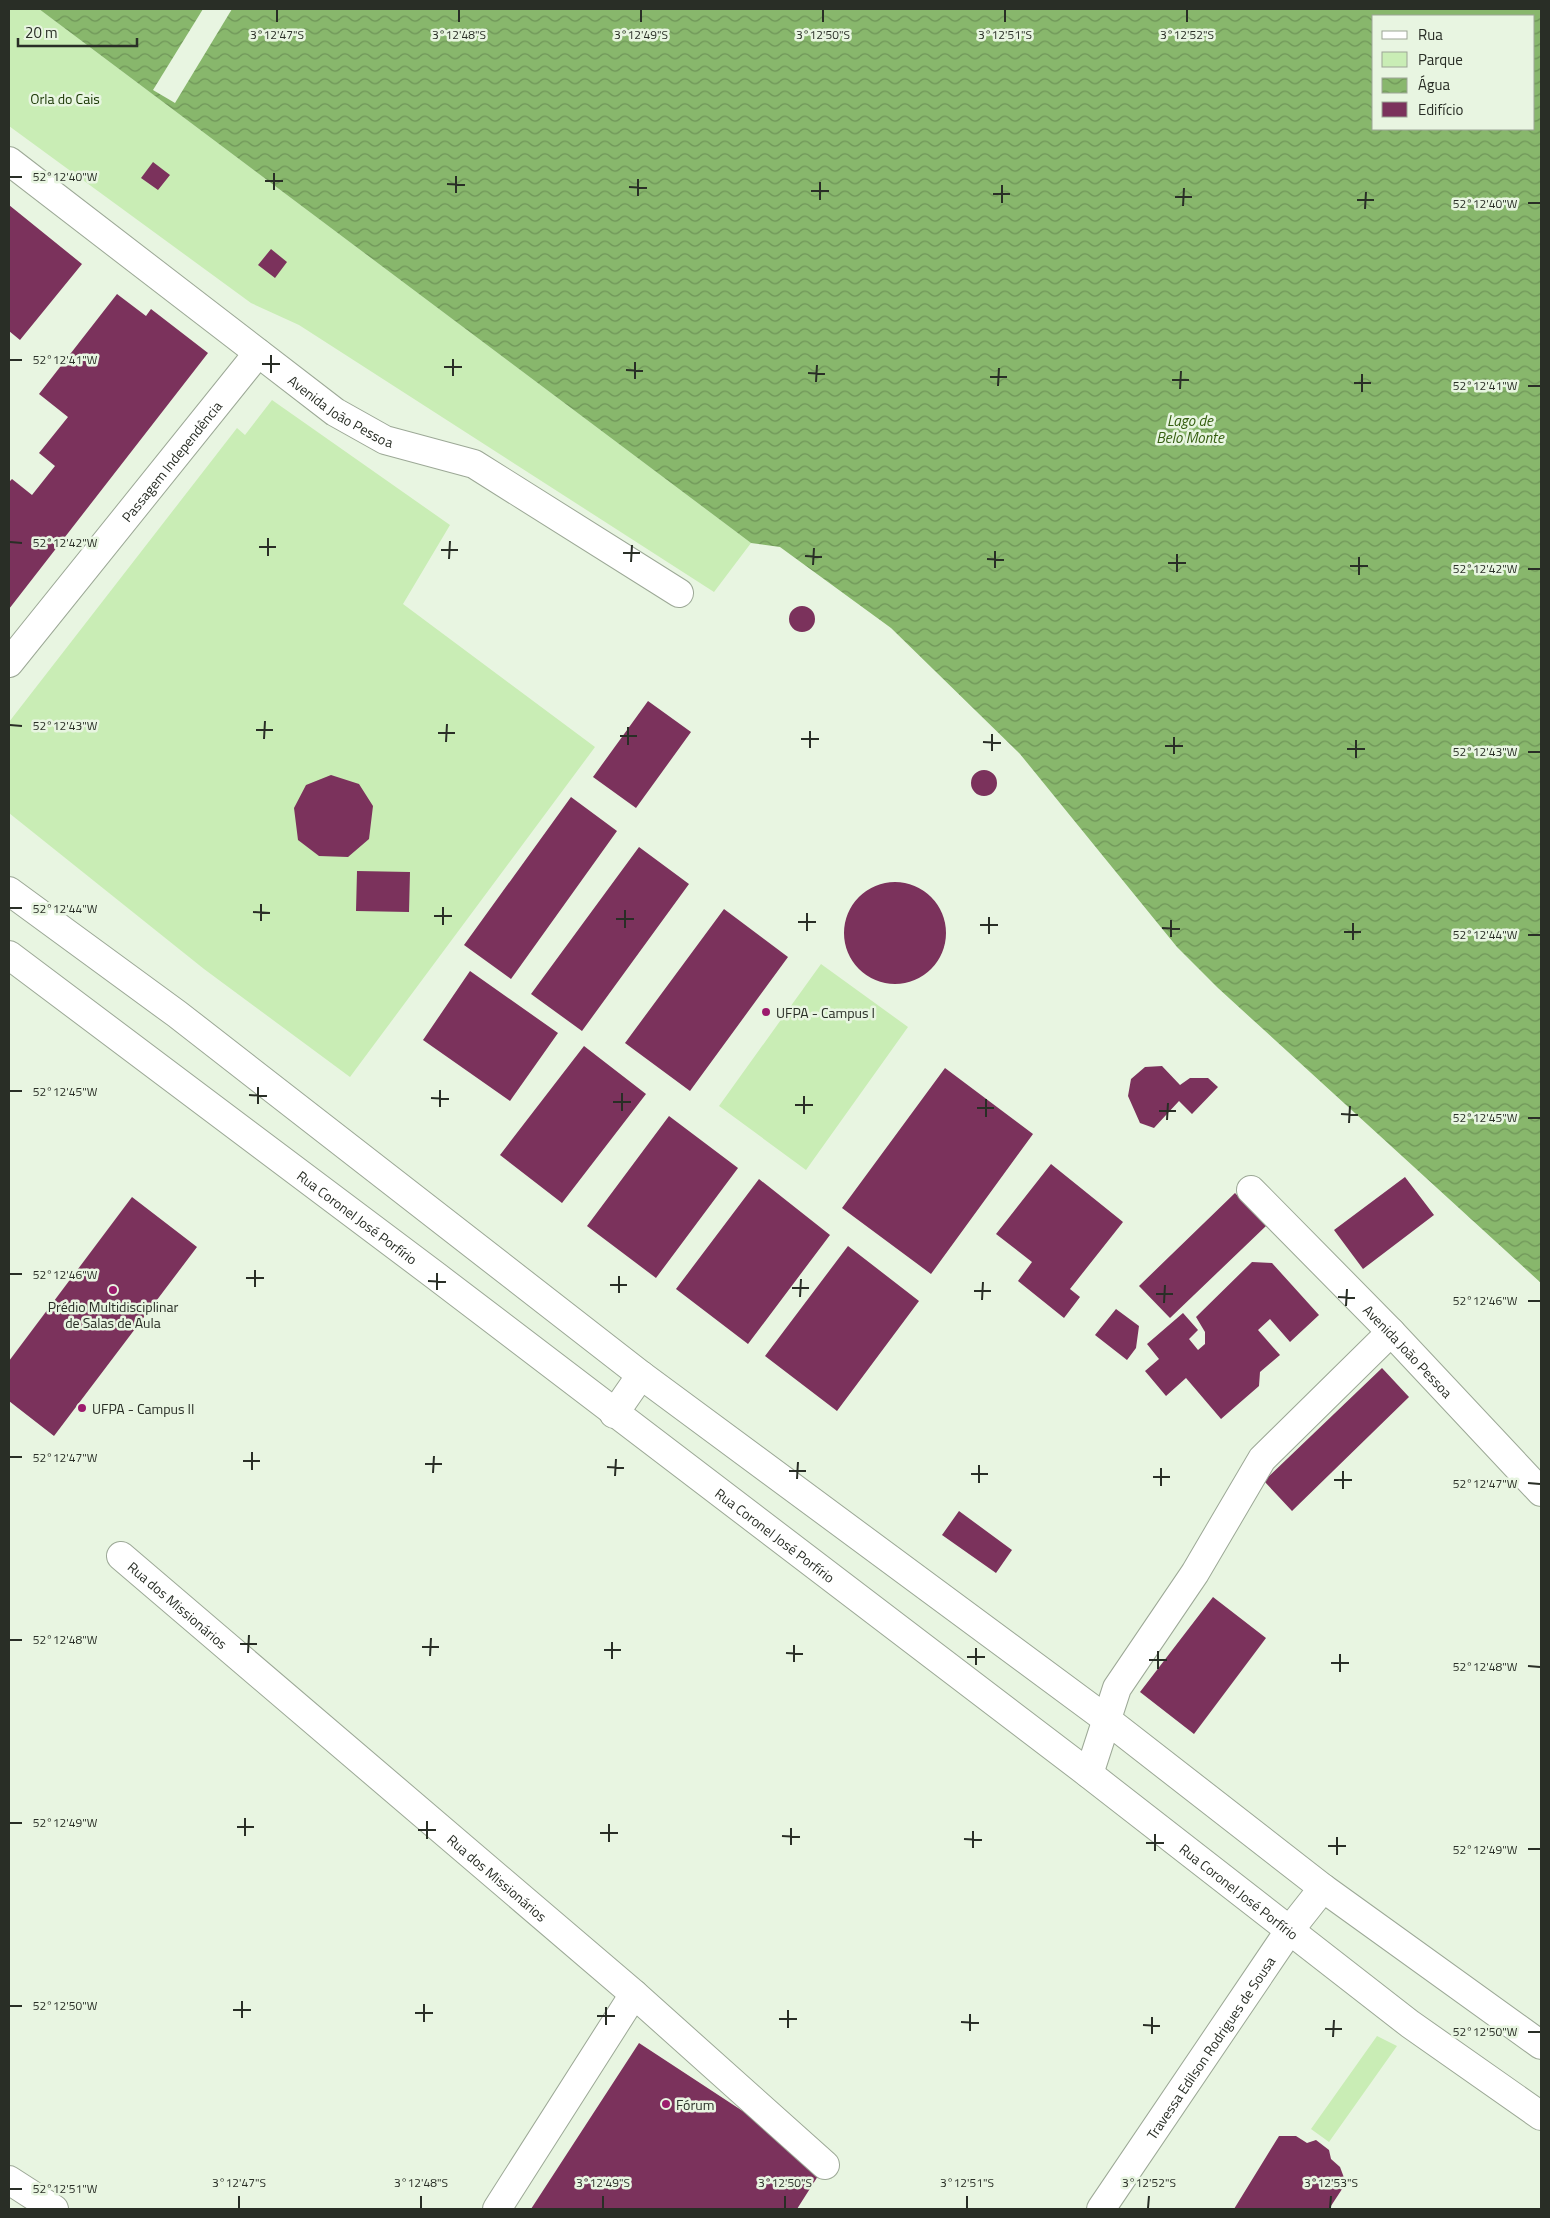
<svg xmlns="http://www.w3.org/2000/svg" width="1550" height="2218" viewBox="0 0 1550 2218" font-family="'Titillium Web',sans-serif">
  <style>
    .green { fill: #c9edb5 }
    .water { fill: url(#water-waves); fill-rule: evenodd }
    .pier { fill: #e8f5e1 }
    .building { fill: #7b325c }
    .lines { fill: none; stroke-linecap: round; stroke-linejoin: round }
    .minor-casing { stroke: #9ca896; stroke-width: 30 }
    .minor { stroke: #fff; stroke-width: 28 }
    .ticks { fill: none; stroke: #292e26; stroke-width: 2 }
    .poi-dot { fill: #9c1a6d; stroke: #e8f5e1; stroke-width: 2 }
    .labels { text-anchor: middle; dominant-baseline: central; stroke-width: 5; stroke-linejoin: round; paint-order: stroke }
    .park-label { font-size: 14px; fill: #173400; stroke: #e8f5e1 }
    .street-label { font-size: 14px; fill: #292e26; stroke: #e8f5e1 }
    .poi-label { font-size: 14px; fill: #292e26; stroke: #e8f5e1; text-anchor: start }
    .water-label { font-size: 15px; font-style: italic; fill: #335d0e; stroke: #e8f5e1 }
    .ticks-label { font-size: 12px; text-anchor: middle; fill: #292e26; stroke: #e8f5e1; stroke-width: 5; stroke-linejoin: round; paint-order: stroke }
  </style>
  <defs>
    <pattern id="water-waves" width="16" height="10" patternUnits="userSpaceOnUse" patternTransform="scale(1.25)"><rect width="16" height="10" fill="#88b76c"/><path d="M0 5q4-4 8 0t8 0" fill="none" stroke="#6f9559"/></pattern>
  </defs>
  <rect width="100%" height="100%" fill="#e8f5e1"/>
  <path class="green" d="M9 9H39L751 543 714 592 299 325 251 303 9 126Z
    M272 400 450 525 403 604 595 747 350 1077 204 969 9 813V722L237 428 245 435Z
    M821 964 908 1027 806 1170 719 1106Z
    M1377 2036 1397 2046 1329 2142 1311 2129Z"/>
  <path class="water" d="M39 9H1541V1283L1218 988 1177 947 1020 754 891 628 780 547 751 543ZM1374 16H1534V129H1374Z"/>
  <path class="pier" d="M203 9H232L175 103 153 90Z"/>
  <path class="building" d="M153 162 170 175 158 190 141 178Z
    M9 205 82 264 20 340 9 331Z
    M271 249 287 262 275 278 258 265Z
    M117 294 146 316 151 309 208 353 9 609V482L12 479 32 495 55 466 39 453 68 417 39 394Z
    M789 619a13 13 0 1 1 26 0a13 13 0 1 1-26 0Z
    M648 701 691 732 636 808 593 777Z
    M971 783a13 13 0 1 1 26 0a13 13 0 1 1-26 0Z
    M331 775 359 784 373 806 369 839 348 857 319 856 298 840 294 808 306 785Z
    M571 797 617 831 511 979 464 945Z
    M639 847 689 884 582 1031 531 994Z
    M357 871 410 872 409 912 356 911Z
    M844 933a51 51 0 1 1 102 0a51 51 0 1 1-102 0Z
    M724 909 788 957 690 1091 625 1043Z
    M470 971 558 1033 510 1101 423 1040Z
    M584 1046 646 1094 562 1203 500 1155Z
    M1162 1066 1180 1085 1190 1078H1208L1218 1087 1192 1114 1179 1101 1154 1128 1140 1123 1128 1096 1131 1079 1145 1067Z
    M945 1068 1033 1134 931 1274 842 1208Z
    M669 1116 738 1168 656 1278 587 1226Z
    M1051 1164 1123 1222 1070 1289 1080 1297 1064 1318 1018 1281 1032 1262 996 1234Z
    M1405 1177 1434 1215 1363 1269 1334 1230Z
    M759 1179 830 1235 748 1344 676 1289Z
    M1235 1193 1266 1226 1170 1318 1139 1286Z
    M132 1197 197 1247 54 1436 9 1401V1361Z
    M848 1246 919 1301 837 1411 765 1356Z
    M1252 1262 1272 1263 1319 1315 1290 1342 1270 1319 1258 1330 1280 1355 1260 1372 1259 1386 1221 1419 1186 1378 1166 1396 1145 1371 1159 1359 1147 1344 1183 1313 1198 1330 1189 1339 1198 1350 1205 1344V1332L1196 1317Z
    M1116 1309 1139 1326 1136 1348 1127 1360 1095 1335Z
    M1382 1368 1409 1397 1292 1511 1264 1481Z
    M959 1511 1012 1550 996 1573 942 1535Z
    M1213 1597 1266 1638 1194 1734 1140 1692Z
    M639 2043 825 2165 797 2209H531Z
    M1279 2136H1296L1307 2143 1316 2140 1329 2150 1331 2159 1340 2167 1346 2183 1329 2209H1234Z"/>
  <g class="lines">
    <defs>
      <g id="minor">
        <path id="s1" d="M9 161 335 412 385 440 474 464 679 593"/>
        <path id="s2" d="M9 663 258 353"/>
        <path d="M9 891 177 1014 641 1375 1106 1719 1323 1888 1541 2045"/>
        <path id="s3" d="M9 955 436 1276 1089 1774 1410 2024 1541 2116"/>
        <path id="s4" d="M1251 1190 1391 1332 1541 1492"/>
        <path d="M614 1414 641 1375"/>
        <path id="s5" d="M121 1556 634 1994 825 2165"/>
        <path d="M1089 1774 1117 1688 1195 1573 1262 1459 1391 1332"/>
        <path d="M9 2180 54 2209"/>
        <path d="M497 2209 634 1994"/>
        <path id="s6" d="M1101 2209 1289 1931 1323 1888"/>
      </g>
    </defs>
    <use href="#minor" class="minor-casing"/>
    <use href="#minor" class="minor"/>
  </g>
  <path class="ticks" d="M277 22V10M459 22V10M641 22V10M823 22V10M1005 22V10M1187 22V10M10 177H22M265 181H283M447 184 465 185M629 187 647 188M274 190V173M811 191H829M456 193V176M993 194H1010M638 196V179M1175 197H1192M820 200V182M1357 200H1374M1002 203V185M1528 203H1540M1183 206 1184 188M1365 209 1366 192M10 360H22M262 364H280M444 367H462M626 370 643 371M271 373V355M808 373 825 374M453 376V359M990 377H1007M635 379V362M1172 380H1189M816 382 817 365M1354 383H1371M998 386 999 368M1528 386H1540M1180 389 1181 371M1362 392V374M10 542 22 543M259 547H276M441 550H458M623 553H640M268 556V538M805 556 822 557M449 559 450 541M987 559 1004 560M631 562 632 545M1168 563H1186M813 565 814 548M1350 566H1368M995 568V551M1528 569H1540M1177 572V554M1359 575V557M10 725 22 726M256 730H273M438 733H455M620 736H637M264 739 265 721M801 739H819M446 742 447 724M983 742 1001 743M628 745V727M1165 746H1183M810 748V731M1347 749H1365M992 751V734M1528 752H1540M1174 754V737M1356 758V740M10 908H22M253 912 270 913M434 916H452M616 919H634M261 921V904M798 922H816M443 925V907M980 925H998M625 928V910M1162 928 1180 929M807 931V913M1344 932H1361M989 934V917M1528 935H1540M1171 937V920M1353 940V923M10 1091H22M249 1095 267 1096M431 1098 449 1099M613 1102H631M258 1104V1087M795 1105H813M440 1107V1090M977 1108H994M622 1111V1093M1159 1111H1176M804 1114V1096M1341 1114 1358 1115M986 1117V1099M1528 1118H1540M1167 1120 1168 1103M1349 1123 1350 1106M10 1274H22M246 1278H264M428 1281 446 1282M610 1285H627M255 1287V1270M792 1288H809M437 1290V1273M974 1291H991M619 1293V1276M1156 1294H1173M800 1297 801 1279M1338 1297 1355 1298M982 1300 983 1282M1528 1301H1540M1164 1303 1165 1285M1346 1306 1347 1289M10 1457H22M243 1461H260M425 1464H442M607 1467 624 1468M252 1470V1452M789 1471H806M433 1473 434 1456M971 1474H988M615 1476 616 1459M1153 1477H1170M797 1479 798 1462M1334 1480H1352M979 1483V1465M1528 1483 1540 1484M1161 1486V1468M1343 1489V1471M10 1640H22M240 1644H257M422 1647H439M604 1650H621M248 1653 249 1635M786 1653 803 1654M430 1656 431 1638M967 1657H985M612 1659V1642M1149 1660H1167M794 1662V1645M1331 1663H1349M976 1665V1648M1528 1666 1540 1667M1158 1669V1651M1340 1672V1654M10 1823H22M237 1827H254M418 1830H436M600 1833H618M245 1836V1818M782 1836 800 1837M427 1839V1821M964 1839 982 1840M609 1842V1824M1146 1843H1164M791 1845V1828M1328 1846H1346M973 1848V1831M1528 1849H1540M1155 1851V1834M1337 1855V1837M10 2006H22M233 2010H251M415 2013H433M597 2016H615M242 2018V2001M779 2019H797M424 2022V2004M961 2022 979 2023M606 2025V2007M1143 2025 1160 2026M788 2028V2010M1325 2029H1342M970 2031V2014M1528 2032H1540M1152 2034V2017M1333 2037 1334 2020M10 2189H22M239 2208V2196M421 2208V2196M603 2208V2196M785 2208V2196M967 2208V2196M1148 2208 1149 2196M1330 2208 1331 2196"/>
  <g class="poi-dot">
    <circle cx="766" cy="1012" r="5"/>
    <circle cx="113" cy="1290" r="5"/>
    <circle cx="82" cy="1408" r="5"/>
    <circle cx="666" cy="2104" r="5"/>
  </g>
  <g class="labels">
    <g class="park-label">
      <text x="65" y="98">Orla do Cais</text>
    </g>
    <g class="street-label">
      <text stroke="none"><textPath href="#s1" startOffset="416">Avenida João Pessoa</textPath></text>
      <text stroke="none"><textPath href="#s2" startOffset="259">Passagem Independência</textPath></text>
      <text stroke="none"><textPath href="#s3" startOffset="436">Rua Coronel José Porfírio</textPath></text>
      <text stroke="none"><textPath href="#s4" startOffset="225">Avenida João Pessoa</textPath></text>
      <text stroke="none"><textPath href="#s3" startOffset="961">Rua Coronel José Porfírio</textPath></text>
      <text stroke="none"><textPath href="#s5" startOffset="75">Rua dos Missionários</textPath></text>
      <text stroke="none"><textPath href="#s5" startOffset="495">Rua dos Missionários</textPath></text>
      <text stroke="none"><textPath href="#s3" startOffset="1546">Rua Coronel José Porfírio</textPath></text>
      <text stroke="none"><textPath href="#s6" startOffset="195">Travessa Edilson Rodrigues de Sousa</textPath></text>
    </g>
    <g class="poi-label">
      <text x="776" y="1012">UFPA - Campus I</text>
      <text x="113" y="1306" text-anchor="middle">Prédio Multidisciplinar<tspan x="113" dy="16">de Salas de Aula</tspan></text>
      <text x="92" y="1408">UFPA - Campus II</text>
      <text x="676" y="2104">Fórum</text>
    </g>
    <g class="water-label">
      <text x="1190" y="420">Lago de<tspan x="1190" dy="17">Belo Monte</tspan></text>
    </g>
  </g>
  <g class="ticks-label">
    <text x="277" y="39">3°12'47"S</text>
    <text x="459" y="39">3°12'48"S</text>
    <text x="641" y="39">3°12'49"S</text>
    <text x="823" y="39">3°12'50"S</text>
    <text x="1005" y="39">3°12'51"S</text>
    <text x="1187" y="39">3°12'52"S</text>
    <text x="65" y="181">52°12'40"W</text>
    <text x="1485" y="208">52°12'40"W</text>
    <text x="65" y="364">52°12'41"W</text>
    <text x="1485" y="390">52°12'41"W</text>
    <text x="65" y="547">52°12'42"W</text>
    <text x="1485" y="573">52°12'42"W</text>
    <text x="65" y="730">52°12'43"W</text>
    <text x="1485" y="756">52°12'43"W</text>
    <text x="65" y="913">52°12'44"W</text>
    <text x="1485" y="939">52°12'44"W</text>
    <text x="65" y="1096">52°12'45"W</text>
    <text x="1485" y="1122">52°12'45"W</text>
    <text x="65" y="1279">52°12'46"W</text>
    <text x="1485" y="1305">52°12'46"W</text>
    <text x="65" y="1462">52°12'47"W</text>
    <text x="1485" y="1488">52°12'47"W</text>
    <text x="65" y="1644">52°12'48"W</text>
    <text x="1485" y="1671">52°12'48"W</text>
    <text x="65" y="1827">52°12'49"W</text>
    <text x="1485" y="1854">52°12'49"W</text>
    <text x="65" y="2010">52°12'50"W</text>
    <text x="1485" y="2036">52°12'50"W</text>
    <text x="239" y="2187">3°12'47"S</text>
    <text x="421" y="2187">3°12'48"S</text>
    <text x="603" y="2187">3°12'49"S</text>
    <text x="785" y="2187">3°12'50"S</text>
    <text x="967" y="2187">3°12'51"S</text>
    <text x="1149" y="2187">3°12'52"S</text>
    <text x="1331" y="2187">3°12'53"S</text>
    <text x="65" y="2193">52°12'51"W</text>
  </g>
  <rect width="1550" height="2218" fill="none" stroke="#292e26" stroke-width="20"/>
  <rect x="1372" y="15" width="162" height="115" fill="#e8f5e1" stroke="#9ca596"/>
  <rect x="1382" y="31" width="25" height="8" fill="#ffffff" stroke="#9ca596"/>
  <text x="1418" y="40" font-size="15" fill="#292e26">Rua</text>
  <rect x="1382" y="52" width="25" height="15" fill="#c9edb5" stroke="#9ca596"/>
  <text x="1418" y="65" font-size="15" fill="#292e26">Parque</text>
  <rect x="1382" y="78" width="25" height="15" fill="url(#water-waves)" stroke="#9ca596"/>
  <text x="1418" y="90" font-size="15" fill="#292e26">Água</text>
  <rect x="1382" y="102" width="25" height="15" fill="#7b325c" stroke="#9ca596"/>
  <text x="1418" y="115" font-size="15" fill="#292e26">Edifício</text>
  <path d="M18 38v8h119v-8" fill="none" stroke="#292e26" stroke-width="2.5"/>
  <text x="25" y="38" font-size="15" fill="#292e26" stroke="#e8f5e1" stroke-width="4" paint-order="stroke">20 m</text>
</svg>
